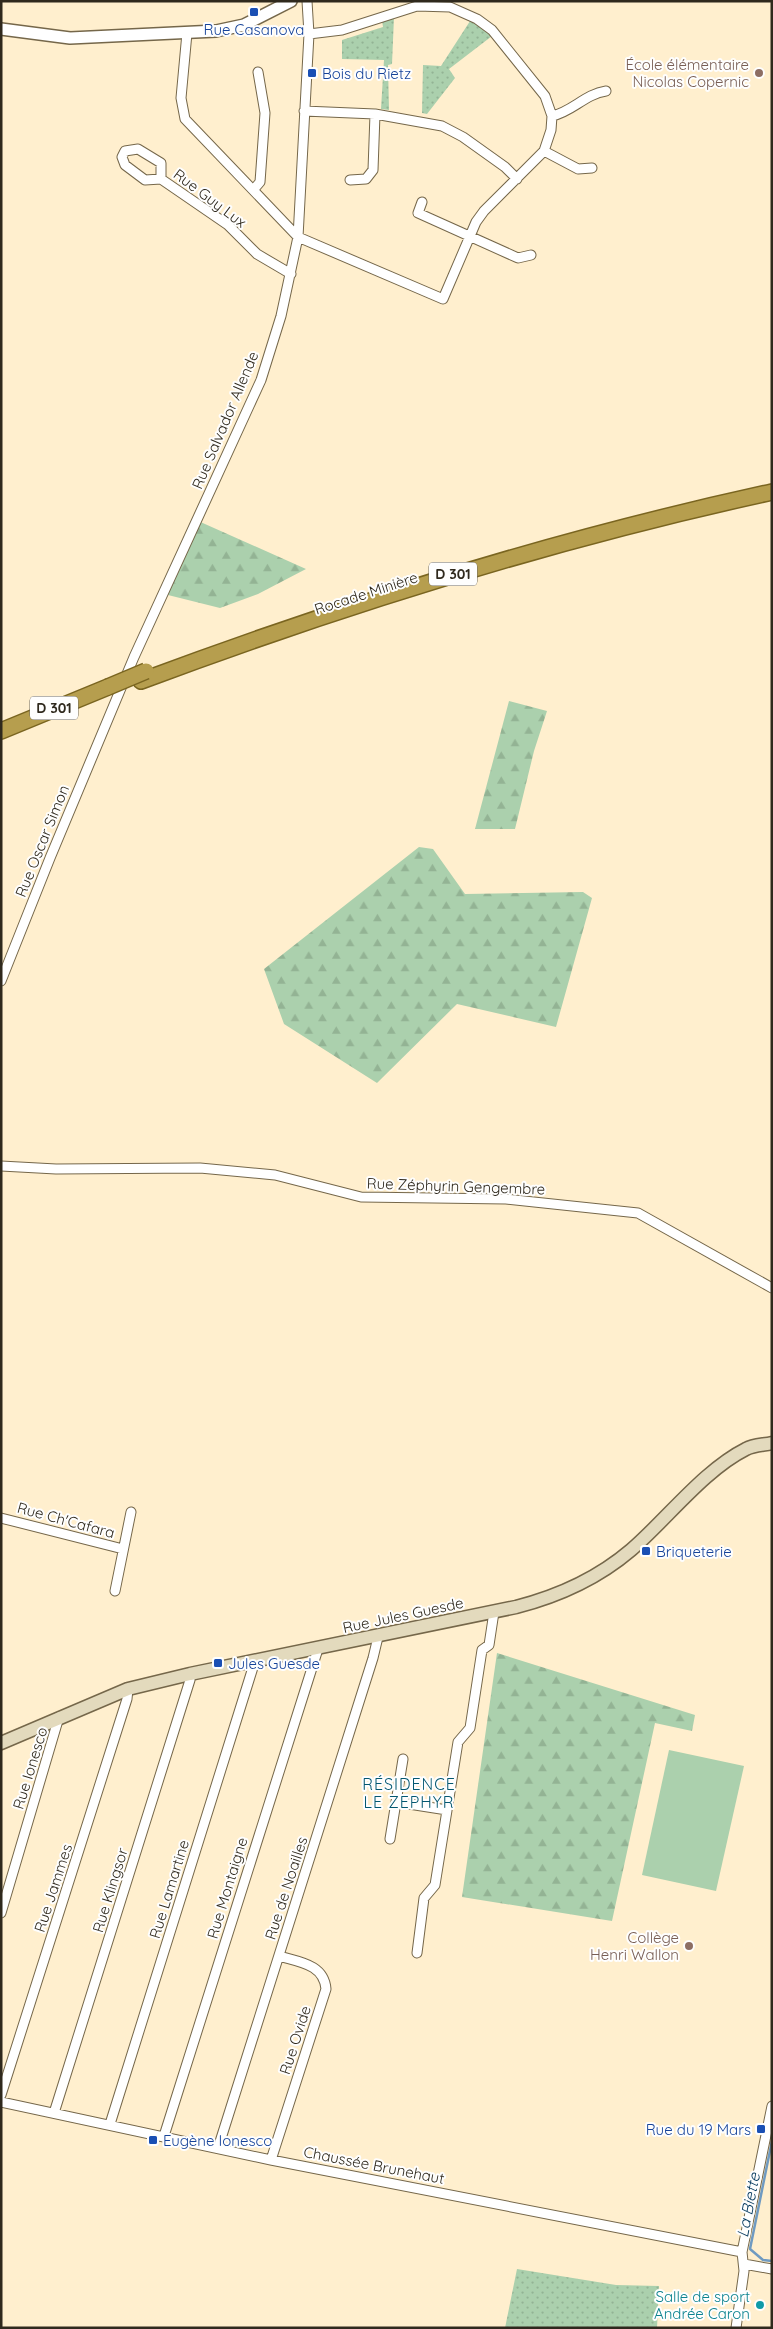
<svg xmlns="http://www.w3.org/2000/svg" width="773" height="2329" viewBox="0 0 773 2329" font-family="Quicksand,sans-serif">
  <style>
    .grass { fill: url(#grass-dots) }
    .forest { fill: url(#forest-firs) }
    .pitch { fill: #abd0ad }
    .lines { fill: none; stroke-linecap: round; stroke-linejoin: round }
    .stream { stroke: #6f9ac1; stroke-width: 2.5 }
    .minor-casing { stroke: #75674a; stroke-width: 11 }
    .tertiary-casing { stroke: #75674a; stroke-width: 14 }
    .secondary-casing { stroke: #75674a; stroke-width: 15 }
    .trunk-casing { stroke: #7a6520; stroke-width: 18 }
    .minor { stroke: #fff; stroke-width: 9 }
    .tertiary { stroke: #fff; stroke-width: 11 }
    .secondary { stroke: #e3dabd; stroke-width: 12 }
    .trunk { stroke: #b69e4e; stroke-width: 15 }
    .trunk-bridge-casing { stroke: #7a6520; stroke-width: 18; stroke-linecap: butt }
    .trunk-bridge { stroke: #b69e4e; stroke-width: 15 }
    .transit-dot { fill: #1a4fb4; stroke: #fefefe; stroke-width: 2 }
    .education-dot { fill: #8d6e63; stroke: #fefefe; stroke-width: 2 }
    .culture-dot { fill: #0f9aa8; stroke: #fefefe; stroke-width: 2 }
    .labels { text-anchor: middle; dominant-baseline: central; stroke-width: 4; stroke-linejoin: round; paint-order: stroke }
    .shield { fill: #fefefe; stroke: #6d6960; stroke-width: 1 }
    .shield-label { font-size: 14px; font-weight: bold; fill: #2f291d }
    .transit-label { font-size: 15px; fill: #164399; stroke: #fefefe; text-anchor: start }
    .education-label { font-size: 15px; fill: #785e54; stroke: #fefefe; text-anchor: end }
    .street-label { font-size: 15px; fill: #2f291d; stroke: #fefefe }
    .culture-label { font-size: 15px; fill: #0d838f; stroke: #fefefe; text-anchor: end }
    .neighbourhood-label { font-size: 16px; letter-spacing: 1px; fill: #035770; stroke: #fefefe }
    .water-label { font-size: 16px; font-style: italic; fill: #03385d; stroke: #fefefe }
  </style>
  <defs>
    <pattern id="grass-dots" width="8" height="8" patternUnits="userSpaceOnUse" patternTransform="scale(1.25)"><rect width="8" height="8" fill="#abd0ad"/><path d="M2 2h.1M6 6h.1" fill="none" stroke="#93b394" stroke-width="1.8" stroke-linecap="round"/></pattern>
    <pattern id="forest-firs" width="22" height="20" patternUnits="userSpaceOnUse" patternTransform="scale(1.25)"><rect width="22" height="20" fill="#abd0ad"/><path d="M5 1l3.5 6h-7zM16 11l3.5 6h-7z" fill="#93b394"/></pattern>
  </defs>
  <rect width="100%" height="100%" fill="#ffefce"/>
  <path class="grass" d="M394 17 392 64 388 65 389 110 381 109 384 60 342 59V40L383 27 382 20Z
    M472 18 492 36 449 69 455 78 427 114 422 113 423 65 441 66Z
    M517 2269 616 2285 659 2286 657 2328H505Z"/>
  <path class="forest" d="M196 520 306 569 258 594 220 608 164 594Z
    M509 701 547 711 534 751 515 829H475Z
    M419 847 433 849 465 894 583 892 592 898 556 1027 457 1004 377 1083 284 1024 264 969Z
    M497 1653 695 1715 692 1731 655 1723 612 1921 462 1897Z"/>
  <path class="pitch" d="M669 1750 744 1766 716 1891 642 1875Z"/>
  <g class="lines">
    <path class="stream" d="M772 2141 750 2249 763 2260 772 2261"/>
    <defs>
      <path id="minor" d="M187 33 181 98 185 119 298 237 443 299 476 222 484 211 544 151 551 130 552 116 545 96 492 30 477 19 450 7 417 6 342 30 309 34
        M304 111 375 114 442 126 463 137 505 167 517 179
        M552 116C572 112 585 94 606 91
        M544 151 578 169 592 168
        M161 179 145 180 125 165 122 157 125 151 138 149 161 163V179L228 225 257 254 291 274
        M350 180 366 179 373 170 375 114
        M254 189 260 182 265 113 258 72
        M422 202 418 213 518 258 531 255
        M1 981 50 858 134 657 261 380 281 316 298 237 309 34 307 1
        M1 1166 56 1169 200 1168 275 1175 361 1197 506 1199 638 1213 772 1288
        M1 1518 123 1549
        M115 1591 131 1512
        M396 1802 447 1810
        M390 1839 403 1759
        M1 1913 59 1717
        M417 1953 424 1898 435 1885 458 1742 470 1728 482 1650 489 1645 494 1612
        M1 2095 127 1699 128 1689
        M1 2102 271 2160 742 2252
        M54 2113 190 1680V1674
        M110 2124 255 1661
        M164 2136 318 1649
        M218 2148 373 1658 378 1637
        M271 2160 326 1989C324 1964 299 1962 279 1956
        M744 2264 772 2269
        M736 2328 744 2271 742 2252 772 2106"/>
      <path id="tertiary" d="M1 29 70 38 216 31 244 25 291 1"/>
      <path id="secondary" d="M1 1743 128 1689 190 1674 516 1607C559 1596 597 1579 631 1550 667 1519 704 1470 746 1449 753 1445 763 1445 772 1443"/>
      <path id="trunk" d="M141 681C347 604 556 539 772 492
        M1 731 108 687"/>
    </defs>
    <use href="#minor" class="minor-casing"/>
    <use href="#tertiary" class="tertiary-casing"/>
    <use href="#secondary" class="secondary-casing"/>
    <use href="#trunk" class="trunk-casing"/>
    <use href="#minor" class="minor"/>
    <use href="#tertiary" class="tertiary"/>
    <use href="#secondary" class="secondary"/>
    <use href="#trunk" class="trunk"/>
    <defs>
      <path id="trunk-bridge" d="M108 687 146 671"/>
    </defs>
    <use href="#trunk-bridge" class="trunk-bridge-casing"/>
    <use href="#trunk-bridge" class="trunk-bridge"/>
  </g>
  <g class="transit-dot">
    <rect x="249" y="7" width="10" height="10" rx="2.5"/>
    <rect x="307" y="68" width="10" height="10" rx="2.5"/>
    <rect x="641" y="1546" width="10" height="10" rx="2.5"/>
    <rect x="213" y="1658" width="10" height="10" rx="2.5"/>
    <rect x="756" y="2124" width="10" height="10" rx="2.5"/>
    <rect x="148" y="2135" width="10" height="10" rx="2.5"/>
  </g>
  <g class="education-dot">
    <circle cx="759" cy="73" r="5"/>
    <circle cx="689" cy="1946" r="5"/>
  </g>
  <circle class="culture-dot" cx="760" cy="2305" r="5"/>
  <g class="labels">
    <g class="shield">
      <rect x="429" y="562.5" width="48" height="23" rx="4"/>
      <rect x="30" y="696.5" width="48" height="23" rx="4"/>
    </g>
    <g class="shield-label">
      <text x="453" y="574">D 301</text>
      <text x="54" y="708">D 301</text>
    </g>
    <g class="transit-label">
      <text x="254" y="29" text-anchor="middle">Rue Casanova</text>
      <text x="322" y="73">Bois du Rietz</text>
      <text x="656" y="1551">Briqueterie</text>
      <text x="228" y="1663">Jules Guesde</text>
      <text x="751" y="2129" text-anchor="end">Rue du 19 Mars</text>
      <text x="163" y="2140">Eugène Ionesco</text>
    </g>
    <g class="education-label">
      <text x="749" y="64">École élémentaire<tspan x="749" dy="17">Nicolas Copernic</tspan></text>
      <text x="679" y="1937">Collège<tspan x="679" dy="17">Henri Wallon</tspan></text>
    </g>
    <g class="street-label">
      <text transform="translate(210 198) rotate(37)">Rue Guy Lux</text>
      <text transform="translate(225 420) rotate(-67)">Rue Salvador Allende</text>
      <text transform="translate(366 593) rotate(-18)">Rocade Minière</text>
      <text transform="translate(42 841) rotate(-68)">Rue Oscar Simon</text>
      <text transform="translate(456 1186) rotate(2)">Rue Zéphyrin Gengembre</text>
      <text transform="translate(66 1520) rotate(15)">Rue Ch'Cafara</text>
      <text transform="translate(403 1615) rotate(-12)">Rue Jules Guesde</text>
      <text transform="translate(30 1768) rotate(-73)">Rue Ionesco</text>
      <text transform="translate(53 1888) rotate(-72)">Rue Jammes</text>
      <text transform="translate(227 1888) rotate(-73)">Rue Montaigne</text>
      <text transform="translate(286 1888) rotate(-72)">Rue de Noailles</text>
      <text transform="translate(169 1889) rotate(-73)">Rue Lamartine</text>
      <text transform="translate(110 1890) rotate(-73)">Rue Klingsor</text>
      <text transform="translate(295 2040) rotate(-72)">Rue Ovide</text>
      <text transform="translate(374 2165) rotate(11)">Chaussée Brunehaut</text>
    </g>
    <g class="culture-label">
      <text x="750" y="2296">Salle de sport<tspan x="750" dy="17">Andrée Caron</tspan></text>
    </g>
    <g class="neighbourhood-label">
      <text x="409" y="1784">RÉSIDENCE<tspan x="409" dy="18">LE ZEPHYR</tspan></text>
    </g>
    <g class="water-label">
      <text transform="translate(748 2205) rotate(-79)">La Biette</text>
    </g>
  </g>
  <rect width="773" height="2329" fill="none" stroke="#2f291d" stroke-width="5"/>
</svg>
